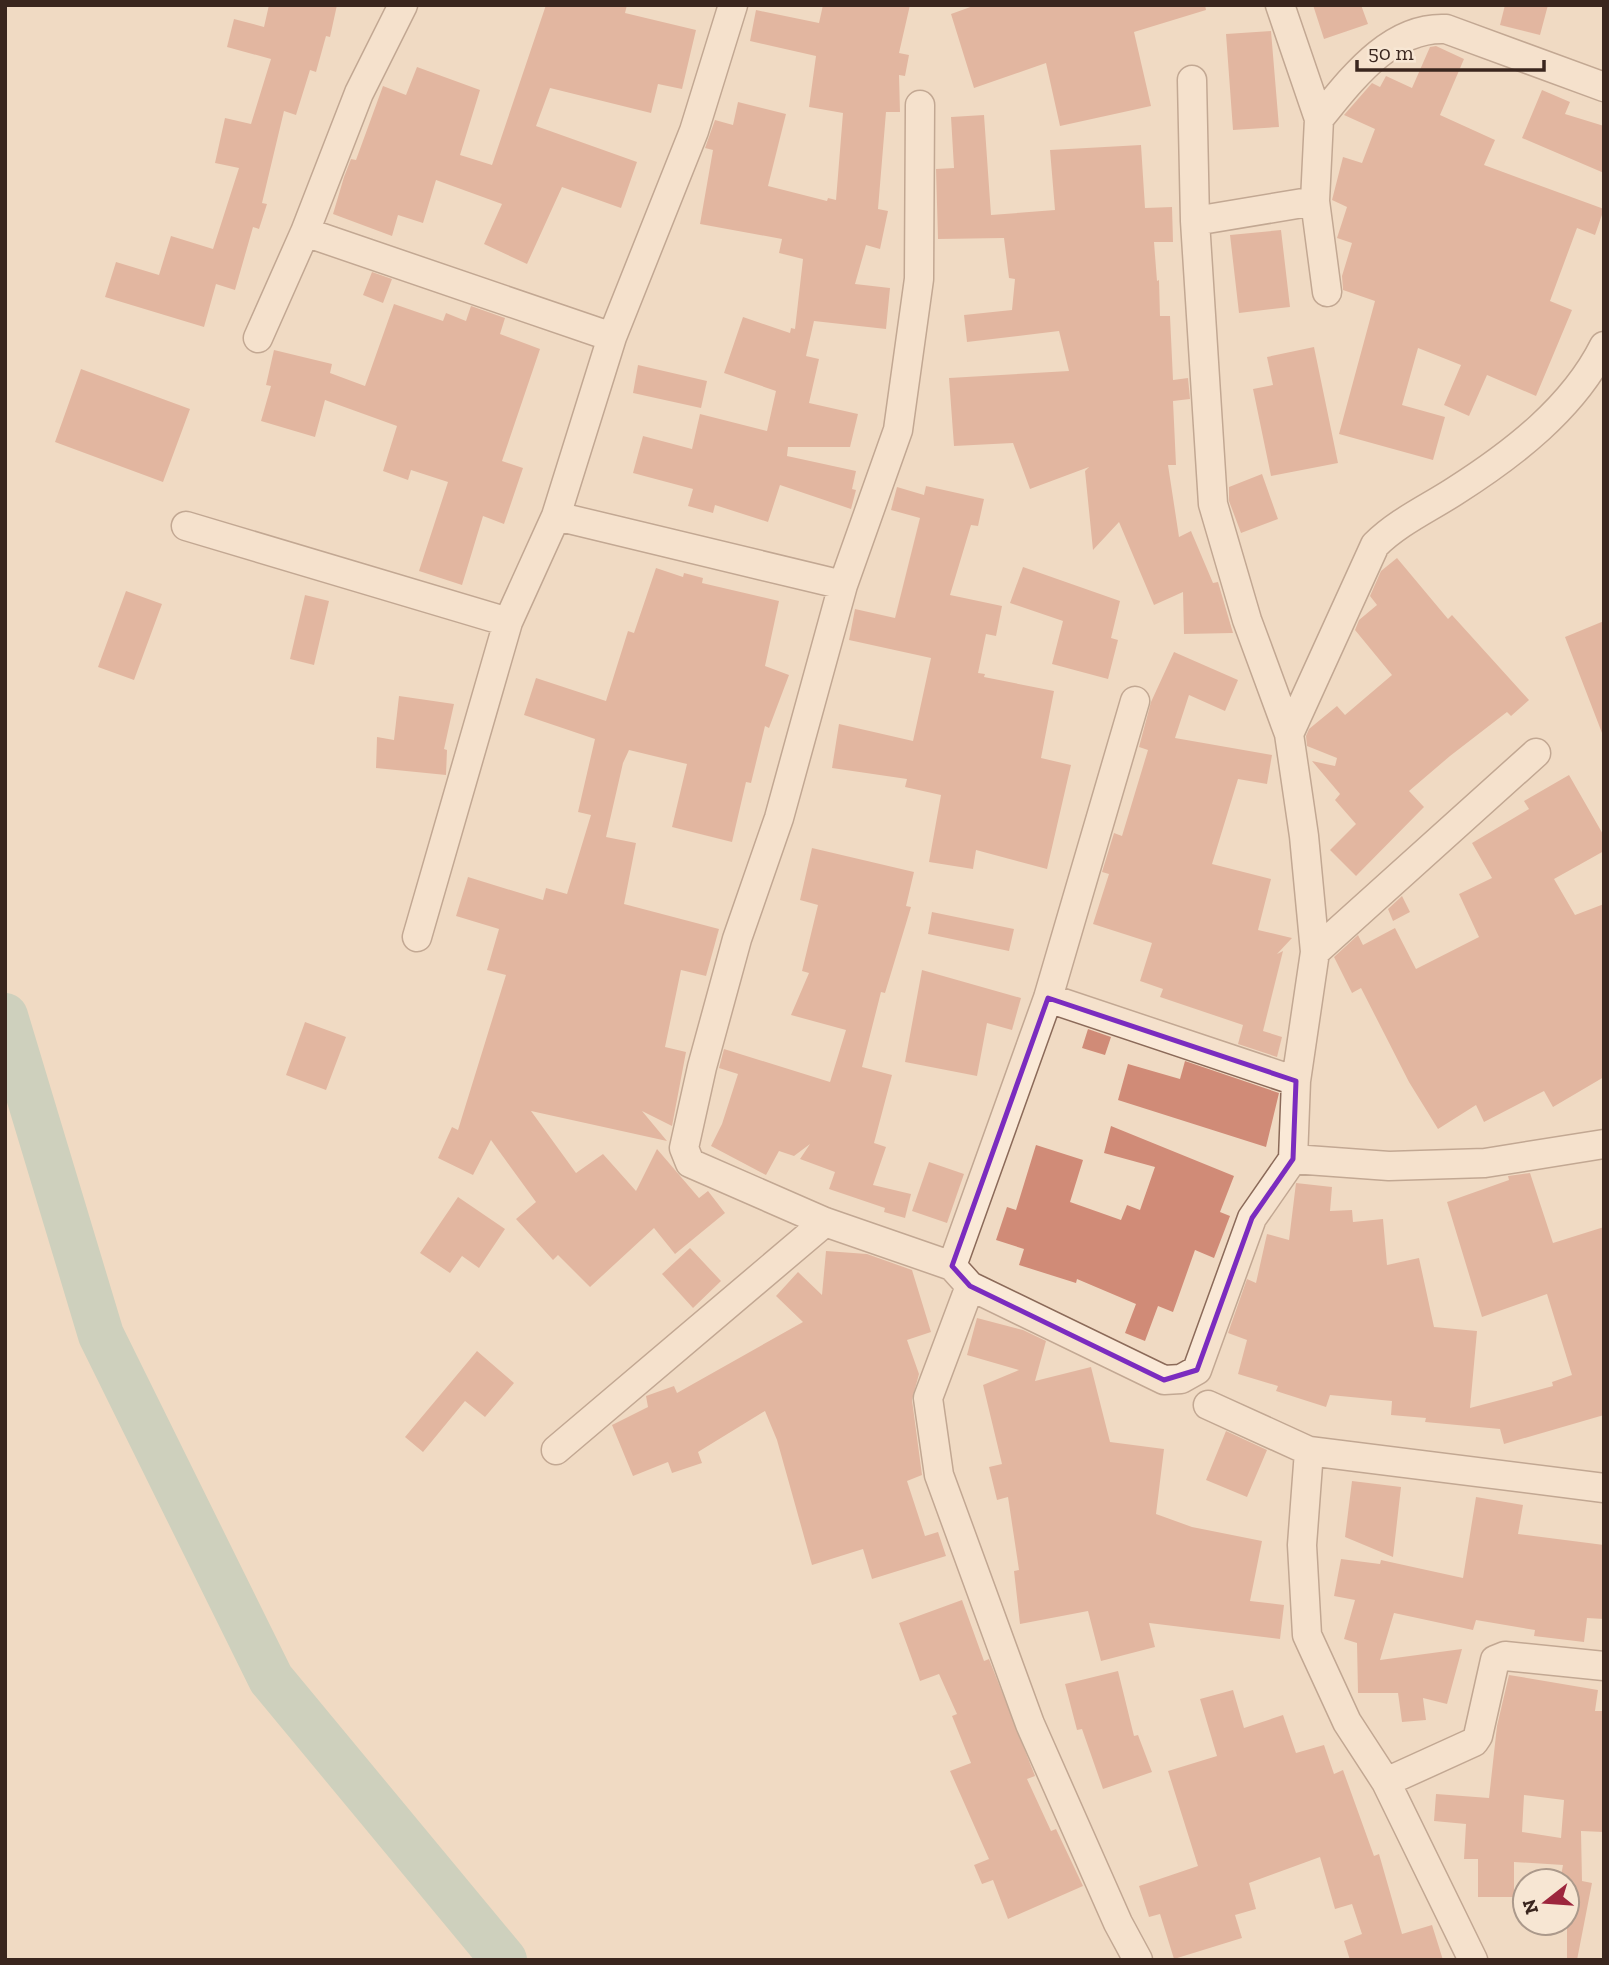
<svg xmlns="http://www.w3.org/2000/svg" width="1609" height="1965" viewBox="0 0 1609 1965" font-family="'Zilla Slab',serif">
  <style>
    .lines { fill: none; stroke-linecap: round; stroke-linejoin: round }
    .river { stroke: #a5c3b5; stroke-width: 46 }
    .building { fill: #d08b77; fill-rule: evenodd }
    .minor-casing { stroke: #8b6a59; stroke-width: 31 }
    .minor { stroke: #fae9d7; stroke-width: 28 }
    .marked { fill: none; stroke: #7b2cbf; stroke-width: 5; stroke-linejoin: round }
  </style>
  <rect width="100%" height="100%" fill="#f0dac3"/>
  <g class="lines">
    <path class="river" d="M5 1016 101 1335 271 1679 504 1960"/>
  </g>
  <path class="building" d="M269 5H337L330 37 326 36 316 72 310 70 296 115 284 111 262 203 267 204 259 229 253 227 235 290 216 284 204 327 105 297 116 262 159 275 171 236 213 249 239 168 215 163 225 118 251 124 271 59 227 47 234 19 264 27Z
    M546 5H627L625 13 696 30 682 89 658 84 651 113 550 88 536 126 637 162 621 208 562 187 527 264 484 244 502 204 436 180 423 223 398 215 392 236 333 214 344 177 351 159 356 160 383 86 406 95 417 67 480 90 460 155 492 165Z
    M823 5H910L899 53 909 55 905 76 899 75 900 112H886L878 209 888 211 880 249 866 245 855 284 890 288 886 329 814 321 806 356 819 359 809 403 858 414 850 447H788L787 456 856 471 852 489 856 490 851 509 780 485 768 522 715 505 713 513 688 506 693 489 633 473 643 436 692 449 700 414 767 431 776 391 724 373 743 317 790 333 791 328 795 329 803 259 779 253 782 239 700 224 713 150 705 148 715 120 733 125 738 102 786 114 768 186 827 201 828 198 836 200 843 113 809 107 816 56 750 41 756 10 819 23Z
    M976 5H1205L1206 10 1134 32 1151 106 1060 126 1046 63 974 88 951 14Z
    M1313 5H1361L1368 24 1324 39Z
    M1505 5H1548L1540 35 1500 25Z
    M1271 31 1279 127 1233 130 1226 34Z
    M1436 46 1464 59 1440 115 1495 140 1484 165 1604 209 1595 235 1577 228 1550 301 1572 310 1536 396 1487 375 1469 416 1444 405 1461 365 1418 348 1402 405 1445 417 1433 460 1339 434 1375 301 1343 290 1342 276 1352 243 1337 238 1347 207 1332 200 1343 157 1362 163 1375 129 1344 115 1372 83 1380 87 1386 76 1412 88 1430 47Z
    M1542 90 1570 102 1565 114 1604 126V173L1522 138Z
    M984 115 991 215 1055 210 1050 150 1141 145 1145 208 1172 207 1173 242H1154L1157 281 1159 280 1160 316H1170L1173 380 1188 378 1190 399 1173 401 1176 465H1168L1179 537 1191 531 1213 583 1218 582 1233 633 1184 634 1183 592 1154 605 1119 522 1093 550 1085 471 1089 467 1030 489 1013 443 954 446 949 378 1069 371 1059 331 967 342 964 315 1012 310 1015 279 1009 278 1004 238 938 239 936 169 954 168 951 117Z
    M1281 230 1290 307 1239 313 1230 235Z
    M372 272 392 279 383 303 363 295Z
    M394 304 443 321 446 313 466 321 471 306 505 318 500 334 540 349 502 461 523 468 504 524 483 516 462 585 419 571 448 482 411 470 408 480 383 471 397 426 325 400 315 437 261 421 271 386 266 385 274 350 332 364 330 373 365 386Z
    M1314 347 1338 463 1271 476 1253 389 1273 385 1267 357Z
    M638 365 707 381 701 408 633 393Z
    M81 369 190 409 163 482 55 442Z
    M1262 474 1278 519 1241 533 1229 501V487Z
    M926 486 984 499 978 526 971 525 950 595 1002 606 996 636 986 634 978 673 985 674 984 677 1054 691 1041 758 1071 765 1047 869 976 850 973 869 929 862 941 795 905 787 907 779 832 768 839 724 913 741 931 658 849 640 855 609 895 618 920 518 891 510 897 487 924 495Z
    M1397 558 1448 619 1452 615 1529 700 1511 716 1507 712 1450 756 1409 791 1424 807 1356 876 1330 850 1356 824 1335 800 1340 794 1312 761 1335 766 1337 758 1307 746 1306 736 1309 729 1337 706 1345 715 1392 675 1355 630 1359 620 1377 605 1370 596 1381 571Z
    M1023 567 1120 601 1111 638 1118 640 1108 679 1052 664 1063 621 1010 603Z
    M656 568 683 577 684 573 703 578 702 583 779 601 765 666 789 675 769 728 765 726 751 783 746 782 732 842 672 827 687 764 629 750 623 763 606 837 636 843 624 904 719 929 706 976 681 970 665 1047 686 1052 672 1126 642 1111 667 1141 531 1111 576 1173 603 1154 636 1191 657 1149 699 1198 708 1191 725 1213 675 1254 654 1228 590 1287 558 1255 553 1260 516 1219 536 1202 491 1140 473 1175 438 1158 452 1127 458 1130 506 975 487 970 499 929 456 916 468 877 543 900 546 888 567 894 591 815 578 812 595 739 524 715 536 678 606 701 628 631 634 633Z
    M126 591 162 604 134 680 98 667Z
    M305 595 329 601 314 665 290 659Z
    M1604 621V733H1602L1565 637Z
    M1174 652 1238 680 1225 711 1189 695 1175 738 1272 755 1267 784 1238 779 1212 864 1271 879 1258 930 1292 938 1277 954 1283 951 1263 1031 1282 1037 1277 1057 1238 1044 1243 1025 1160 997 1163 989 1140 981 1152 943 1093 924 1109 874 1102 872 1114 833 1122 836 1148 750 1139 747 1151 702Z
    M399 696 454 704 444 749 447 750 446 775 376 768 377 737 394 740Z
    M1569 775 1604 836V851L1554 879 1575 915 1604 904V1077L1553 1107 1544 1091 1484 1122 1476 1105 1438 1129 1409 1082 1361 988 1352 993 1334 957 1358 935 1363 945 1395 928 1416 969 1479 937 1459 894 1492 878 1472 843 1529 809 1524 801Z
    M812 848 914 872 906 906 911 907 885 993 881 992 862 1067 892 1075 874 1143 886 1147 873 1185 911 1194 905 1218 884 1212 885 1208 829 1189 835 1172 800 1159 810 1144 794 1156 779 1151 766 1175 711 1146 722 1124 738 1074 719 1068 724 1049 830 1082 846 1030 791 1015 809 973 802 971 818 905 800 900Z
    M1402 896 1410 912 1393 921 1388 909Z
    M932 912 1014 929 1009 951 928 934Z
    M922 970 1021 998 1012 1030 987 1023 977 1076 905 1062Z
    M305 1022 346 1037 326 1090 286 1075Z
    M1088 1029 1111 1037 1105 1055 1082 1048Z
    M1185 1061 1279 1093 1266 1147 1118 1100 1128 1064 1180 1079Z
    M1111 1126 1234 1176 1220 1212 1230 1216 1214 1258 1195 1250 1173 1312 1158 1306 1145 1341 1125 1333 1136 1304 1077 1279 1076 1283 1019 1265 1024 1249 996 1240 1007 1207 1016 1210 1036 1145 1083 1160 1070 1202 1121 1220 1127 1205 1140 1210 1155 1167 1104 1153Z
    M929 1162 964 1174 947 1223 912 1211Z
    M1530 1173 1553 1243 1604 1227V1415L1504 1444 1500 1429 1425 1422 1426 1418 1391 1415 1392 1401 1330 1395 1326 1407 1276 1391 1278 1386 1238 1374 1247 1340 1228 1333 1247 1279 1256 1283 1267 1234 1289 1240 1296 1183 1332 1187 1330 1211 1352 1210 1353 1222 1383 1219 1387 1265 1419 1258 1434 1327 1477 1331 1470 1408 1553 1386 1552 1382 1572 1375 1547 1294 1482 1317 1447 1202 1509 1180 1508 1176Z
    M458 1197 505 1229 479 1268 462 1256 450 1273 420 1253Z
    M690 1248 721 1281 693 1308 662 1274Z
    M826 1251 867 1254 912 1270 931 1332 907 1340 919 1374 912 1400 922 1475 907 1481 925 1536 938 1532 946 1556 872 1579 863 1549 812 1565 777 1440 765 1411 698 1452 702 1463 672 1473 668 1462 633 1476 612 1425 648 1407 646 1396 674 1386 677 1393 803 1322 776 1296 798 1272 822 1295Z
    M977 1318 1023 1330 1046 1341 1035 1381 1091 1367 1110 1442 1164 1449 1156 1514 1192 1527 1262 1541 1250 1601 1284 1605 1280 1639 1149 1623 1155 1647 1101 1661 1088 1611 1020 1624 1014 1571 1019 1570 1008 1497 997 1500 989 1467 1002 1464 983 1385 1019 1370 967 1355Z
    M477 1351 514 1383 485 1417 465 1401 423 1452 405 1437Z
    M1226 1431 1267 1450 1247 1497 1206 1480Z
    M1352 1481 1401 1487 1393 1557 1345 1537Z
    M1476 1497 1523 1505 1518 1534 1604 1545V1619L1587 1618 1584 1642 1534 1636 1535 1630 1476 1620 1473 1630 1394 1613 1380 1660 1462 1649 1447 1704 1423 1698 1426 1720 1402 1722 1398 1693H1358L1357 1643 1344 1639 1355 1600 1334 1596 1341 1559 1380 1564 1381 1560 1463 1578Z
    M962 1600 984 1661 989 1659 1035 1776 1027 1779 1051 1831 1056 1829 1083 1886 1008 1919 993 1880 982 1884 974 1865 989 1859 950 1771 971 1763 952 1716 957 1714 939 1674 920 1681 899 1623Z
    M1118 1671 1134 1736 1138 1735 1152 1772 1103 1789 1082 1729 1077 1730 1065 1684Z
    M1509 1675 1598 1690 1595 1711H1604V1832L1581 1831 1582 1881 1592 1883 1577 1960H1567V1881H1560L1563 1865 1514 1862V1897H1478V1859H1464L1466 1824 1434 1821 1436 1794 1489 1798 1497 1726ZM1524 1795 1564 1800 1561 1838 1522 1832Z
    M1233 1690 1244 1728 1283 1715 1296 1753 1324 1745 1334 1774 1343 1770 1374 1856 1379 1854 1402 1934 1432 1925 1443 1960H1350L1344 1941 1362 1934 1352 1904 1335 1909 1320 1857 1249 1883 1256 1909 1235 1915 1242 1938 1174 1959 1160 1914 1149 1917 1139 1886 1198 1866 1168 1771 1217 1756 1200 1699Z"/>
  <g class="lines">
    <defs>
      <path id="minor" d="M403 5 359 93 305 232 612 337
        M1280 5 1319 119 1315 201 1327 292
        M920 105 919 279 898 430 843 585 779 818 737 939 702 1067 684 1148 690 1163 825 1222 952 1266 970 1286 1164 1380 1181 1379 1197 1370 1252 1218 1293 1159 1296 1081 1315 952 1304 836 1289 734 1247 620 1213 504 1195 221 1192 80
        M1319 119C1351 80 1390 26 1446 29L1604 87
        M1195 221 1315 201
        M258 338 305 232
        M556 516 843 585
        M186 526 508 622
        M1289 734 1375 545C1398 522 1429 508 1455 491 1513 454 1573 408 1604 346
        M417 937 508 622 556 516 612 337 694 131 733 5
        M1315 952 1536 753
        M1048 998 1296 1081
        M1293 1159 1389 1166 1485 1163 1604 1144
        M952 1266 1048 998 1135 701
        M970 1286 928 1398 939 1475 1030 1724 1118 1923 1138 1960
        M1208 1405 1309 1451 1604 1488
        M556 1450 825 1222
        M1309 1451 1302 1545 1307 1635 1347 1722 1386 1782 1473 1960
        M1386 1782 1474 1742 1478 1736 1495 1660 1505 1656 1604 1666"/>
    </defs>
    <use href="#minor" class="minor-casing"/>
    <use href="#minor" class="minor"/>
  </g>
  <path d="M0 0H1609V1965H0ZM1048 998 1296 1081 1293 1159 1252 1218 1197 1370 1164 1380 970 1286 952 1266Z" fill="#f0dac3" fill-opacity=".55" fill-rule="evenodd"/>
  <path class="marked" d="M1048 998 1296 1081 1293 1159 1252 1218 1197 1370 1164 1380 970 1286 952 1266Z"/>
  <rect width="1609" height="1965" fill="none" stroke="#3a261e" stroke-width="14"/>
  <g transform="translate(1546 1902) rotate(253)"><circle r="33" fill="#f7e6d3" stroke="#ab998b" stroke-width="2"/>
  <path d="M0-5L12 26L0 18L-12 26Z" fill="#9d263d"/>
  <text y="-10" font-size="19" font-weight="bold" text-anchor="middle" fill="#3a261e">N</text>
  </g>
  <path d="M1357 60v10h187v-10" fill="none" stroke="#3a261e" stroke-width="3.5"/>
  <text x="1368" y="60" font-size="21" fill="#3a261e" stroke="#f7e6d3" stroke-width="5" paint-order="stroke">50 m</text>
</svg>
